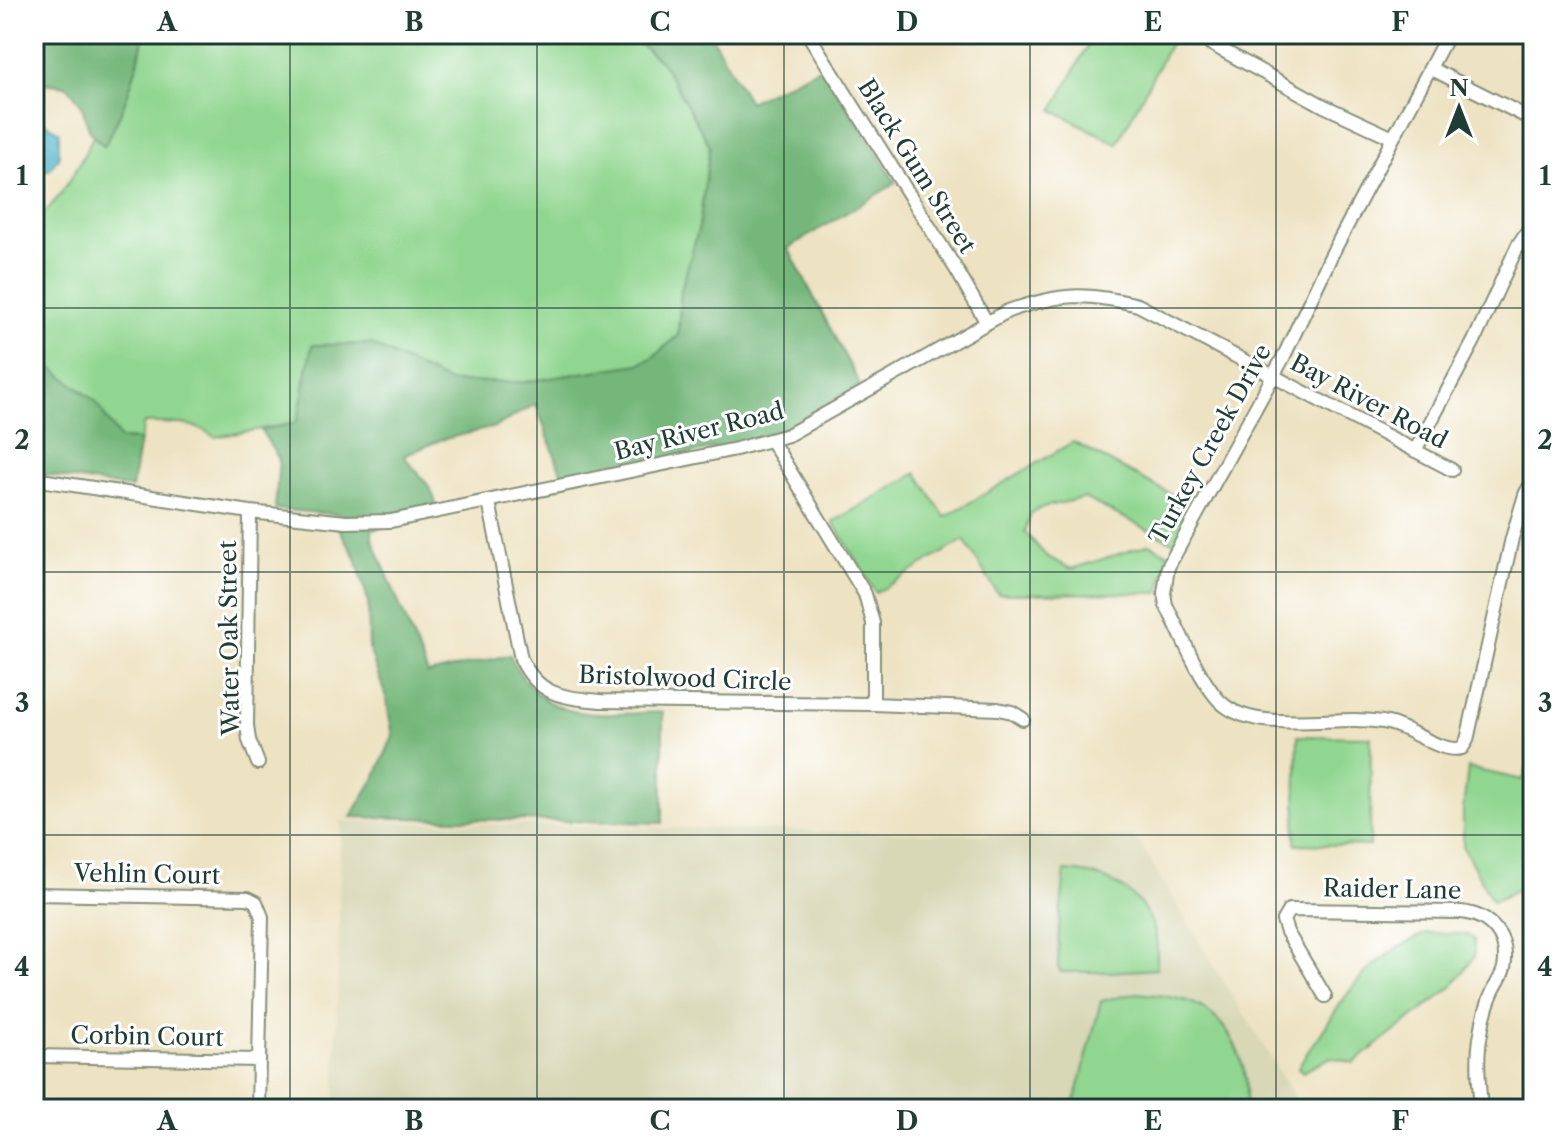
<svg xmlns="http://www.w3.org/2000/svg" width="1567" height="1143" viewBox="0 0 1567 1143" font-family="'Libre Caslon Text',serif">
  <style>
    .built { fill: #d8d7b6 }
    .green { fill: #91d690; stroke: #588a62; stroke-width: 2 }
    .forest { fill: #74b77a; stroke: #4a7a57; stroke-width: 2 }
    .water { fill: #4ab1c9; stroke: #34777e; stroke-width: 2 }
    .lines { fill: none; stroke-linecap: round; stroke-linejoin: round }
    .minor-casing { stroke: #86907a; stroke-width: 16 }
    .minor { stroke: #fff; stroke-width: 12 }
    .grid { fill: none; stroke: #1f3d34; stroke-width: 2; stroke-opacity: 0.55 }
    .labels { text-anchor: middle; dominant-baseline: central; stroke-width: 6; stroke-linejoin: round; paint-order: stroke }
    .street-label { font-size: 24px; fill: #1f3d34; stroke: #fff }
    .neatline { fill: none; stroke: #1f3d34; stroke-width: 3 }
    .grid-label { font-size: 26px; text-anchor: middle; font-weight: bold; fill: #1f3d34 }
  </style>
  <rect width="100%" height="100%" fill="#fff"/>
  <filter id="ink" filterUnits="userSpaceOnUse"><feTurbulence type="fractalNoise" baseFrequency=".0125" numOctaves="2"/><feDisplacementMap in="SourceGraphic" scale="16" xChannelSelector="R" yChannelSelector="G"/><feConvolveMatrix kernelMatrix="1 2 1 2 8 2 1 2 1" color-interpolation-filters="sRGB"/></filter>
  <filter id="wash" filterUnits="userSpaceOnUse"><feTurbulence type="fractalNoise" baseFrequency=".006" numOctaves="4" result="noise"/><feDisplacementMap in="SourceGraphic" scale="32" xChannelSelector="R" yChannelSelector="G"/><feGaussianBlur stdDeviation="1.8" result="paint"/><feColorMatrix in="noise" values="0 0 0 0 0 0 0 0 0 0 0 0 0 0 0 0 0 1.4 0 .05"/><feComposite in="paint" operator="in"/></filter>
  <g filter="url(#wash)">
    <rect width="100%" height="100%" fill="#ede2c1"/>
    <path class="built" d="M341 821 1136 838 1302 1109H335Z"/>
    <path class="green" d="M144 34H591L623 36 641 45 662 62 710 146 699 227 681 290 678 335 652 358 639 364 525 382H448L370 344 305 377 304 398 296 423 215 437C193 421 170 423 144 423L140 440 120 439 95 401 34 354V222C62 199 78 168 93 136L104 146 138 64Z
      M1094 34H1155L1171 42 1117 144 1053 110Z
      M1073 442 1195 507 1175 543 1084 498 1043 507 1031 513 1025 532 1046 556 1071 569 1150 544 1169 554 1159 593 998 594 964 540 876 593 833 522 917 473 945 517Z
      M1298 736 1371 737 1370 846 1295 844Z
      M1533 751V900L1524 886 1493 902 1463 847V809L1468 768 1523 780Z
      M1065 871C1101 872 1137 888 1152 924 1158 938 1157 954 1157 969L1109 972H1061L1058 967 1059 927Z
      M1426 933 1465 934 1474 939V957L1453 986 1354 1063 1331 1057 1303 1072 1298 1068C1304 1054 1314 1045 1322 1032 1356 979 1369 961 1426 933Z
      M1137 993C1154 995 1171 996 1187 1001 1231 1016 1251 1066 1245 1109H1073L1101 1001Z"/>
    <path class="forest" d="M34 34H144C136 74 125 111 104 146L90 132 81 104 67 86 34 82Z
      M591 34H710L749 102 821 67 831 81 896 183 788 248 860 385 786 429 735 444 564 480 536 404 495 427 440 440 404 456C416 473 433 484 436 506L367 517 275 509 279 460 261 430 296 423C304 397 306 371 312 345L370 344 448 382H525L639 364 652 358 678 336 681 290 699 227 710 146 662 62 641 45 623 36Z
      M34 354 95 401 120 439 140 440 132 488 34 473Z
      M338 527H386L372 530V538L428 674 510 655C542 727 597 714 663 712V823L351 817 376 776 393 736 386 697 369 649 368 601 356 558Z"/>
    <path class="water" d="M34 115 59 132V157L49 170 34 171Z"/>
  </g>
  <g filter="url(#ink)">
    <g class="lines">
      <defs>
        <path id="minor" d="M808 34 956 269 987 323
          M1193 34 1324 106 1393 138
          M1448 34 1331 256 1283 358 1168 567 1164 593 1166 605C1182 635 1195 671 1216 697 1249 739 1341 712 1388 723 1411 728 1441 754 1462 748L1467 740 1512 538 1525 495 1533 478
          M1430 68 1533 120
          M771 440 865 594 873 623V704
          M1415 451 1474 341 1518 245 1533 223
          M34 479 250 512 346 522 391 521 736 449 788 435 1008 311C1062 293 1084 292 1138 305L1452 470
          M489 502 521 659C539 696 562 697 600 701L873 704 998 709 1012 712 1023 719
          M250 512 247 725 249 740 258 763
          M34 894 248 898 256 902 262 917 258 1109
          M1325 996 1287 932 1283 920 1289 910 1461 912C1490 915 1510 937 1504 968 1502 976 1497 983 1493 991 1487 1004 1483 1019 1481 1033 1476 1058 1479 1084 1481 1109
          M34 1056 259 1060
          M1381 1107H1480"/>
      </defs>
      <use href="#minor" class="minor-casing"/>
      <use href="#minor" class="minor"/>
    </g>
  </g>
  <path class="grid" d="M290 34V1109M537 34V1109M784 34V1109M1030 34V1109M1276 34V1109M34 308H1533M34 572H1533M34 835H1533"/>
  <g class="labels">
    <g class="street-label">
      <text transform="translate(917 166) rotate(58)">Black Gum Street</text>
      <text transform="translate(1369 401) rotate(28)">Bay River Road</text>
      <text transform="translate(699 431) rotate(-14)">Bay River Road</text>
      <text transform="translate(1210 444) rotate(-61)">Turkey Creek Drive</text>
      <text transform="translate(229 638) rotate(-91)">Water Oak Street</text>
      <text transform="translate(685 678) rotate(2)">Bristolwood Circle</text>
      <text transform="translate(147 874) rotate(1)">Vehlin Court</text>
      <text transform="translate(1392 889) rotate(1)">Raider Lane</text>
      <text transform="translate(147 1036) rotate(1)">Corbin Court</text>
    </g>
  </g>
  <rect width="1567" height="1143" fill="none" stroke="#fff" stroke-width="88"/>
  <g transform="translate(1459 108)" stroke="#ffffff" stroke-width="6" paint-order="stroke">
  <path d="M0-6L14 30L0 20L-14 30Z" fill="#1f3d34"/>
  <text y="-12" font-size="22" font-weight="bold" text-anchor="middle" fill="#1f3d34">N</text>
  </g>
  <rect x="44" y="44" width="1479" height="1055" class="neatline"/>
  <g class="grid-label">
    <text x="167" y="31">A</text>
    <text x="414" y="31">B</text>
    <text x="660" y="31">C</text>
    <text x="907" y="31">D</text>
    <text x="1153" y="31">E</text>
    <text x="1400" y="31">F</text>
    <text x="22" y="185">1</text>
    <text x="1545" y="185">1</text>
    <text x="22" y="449">2</text>
    <text x="1545" y="449">2</text>
    <text x="22" y="712">3</text>
    <text x="1545" y="712">3</text>
    <text x="22" y="976">4</text>
    <text x="1545" y="976">4</text>
    <text x="167" y="1130">A</text>
    <text x="414" y="1130">B</text>
    <text x="660" y="1130">C</text>
    <text x="907" y="1130">D</text>
    <text x="1153" y="1130">E</text>
    <text x="1400" y="1130">F</text>
  </g>
</svg>
